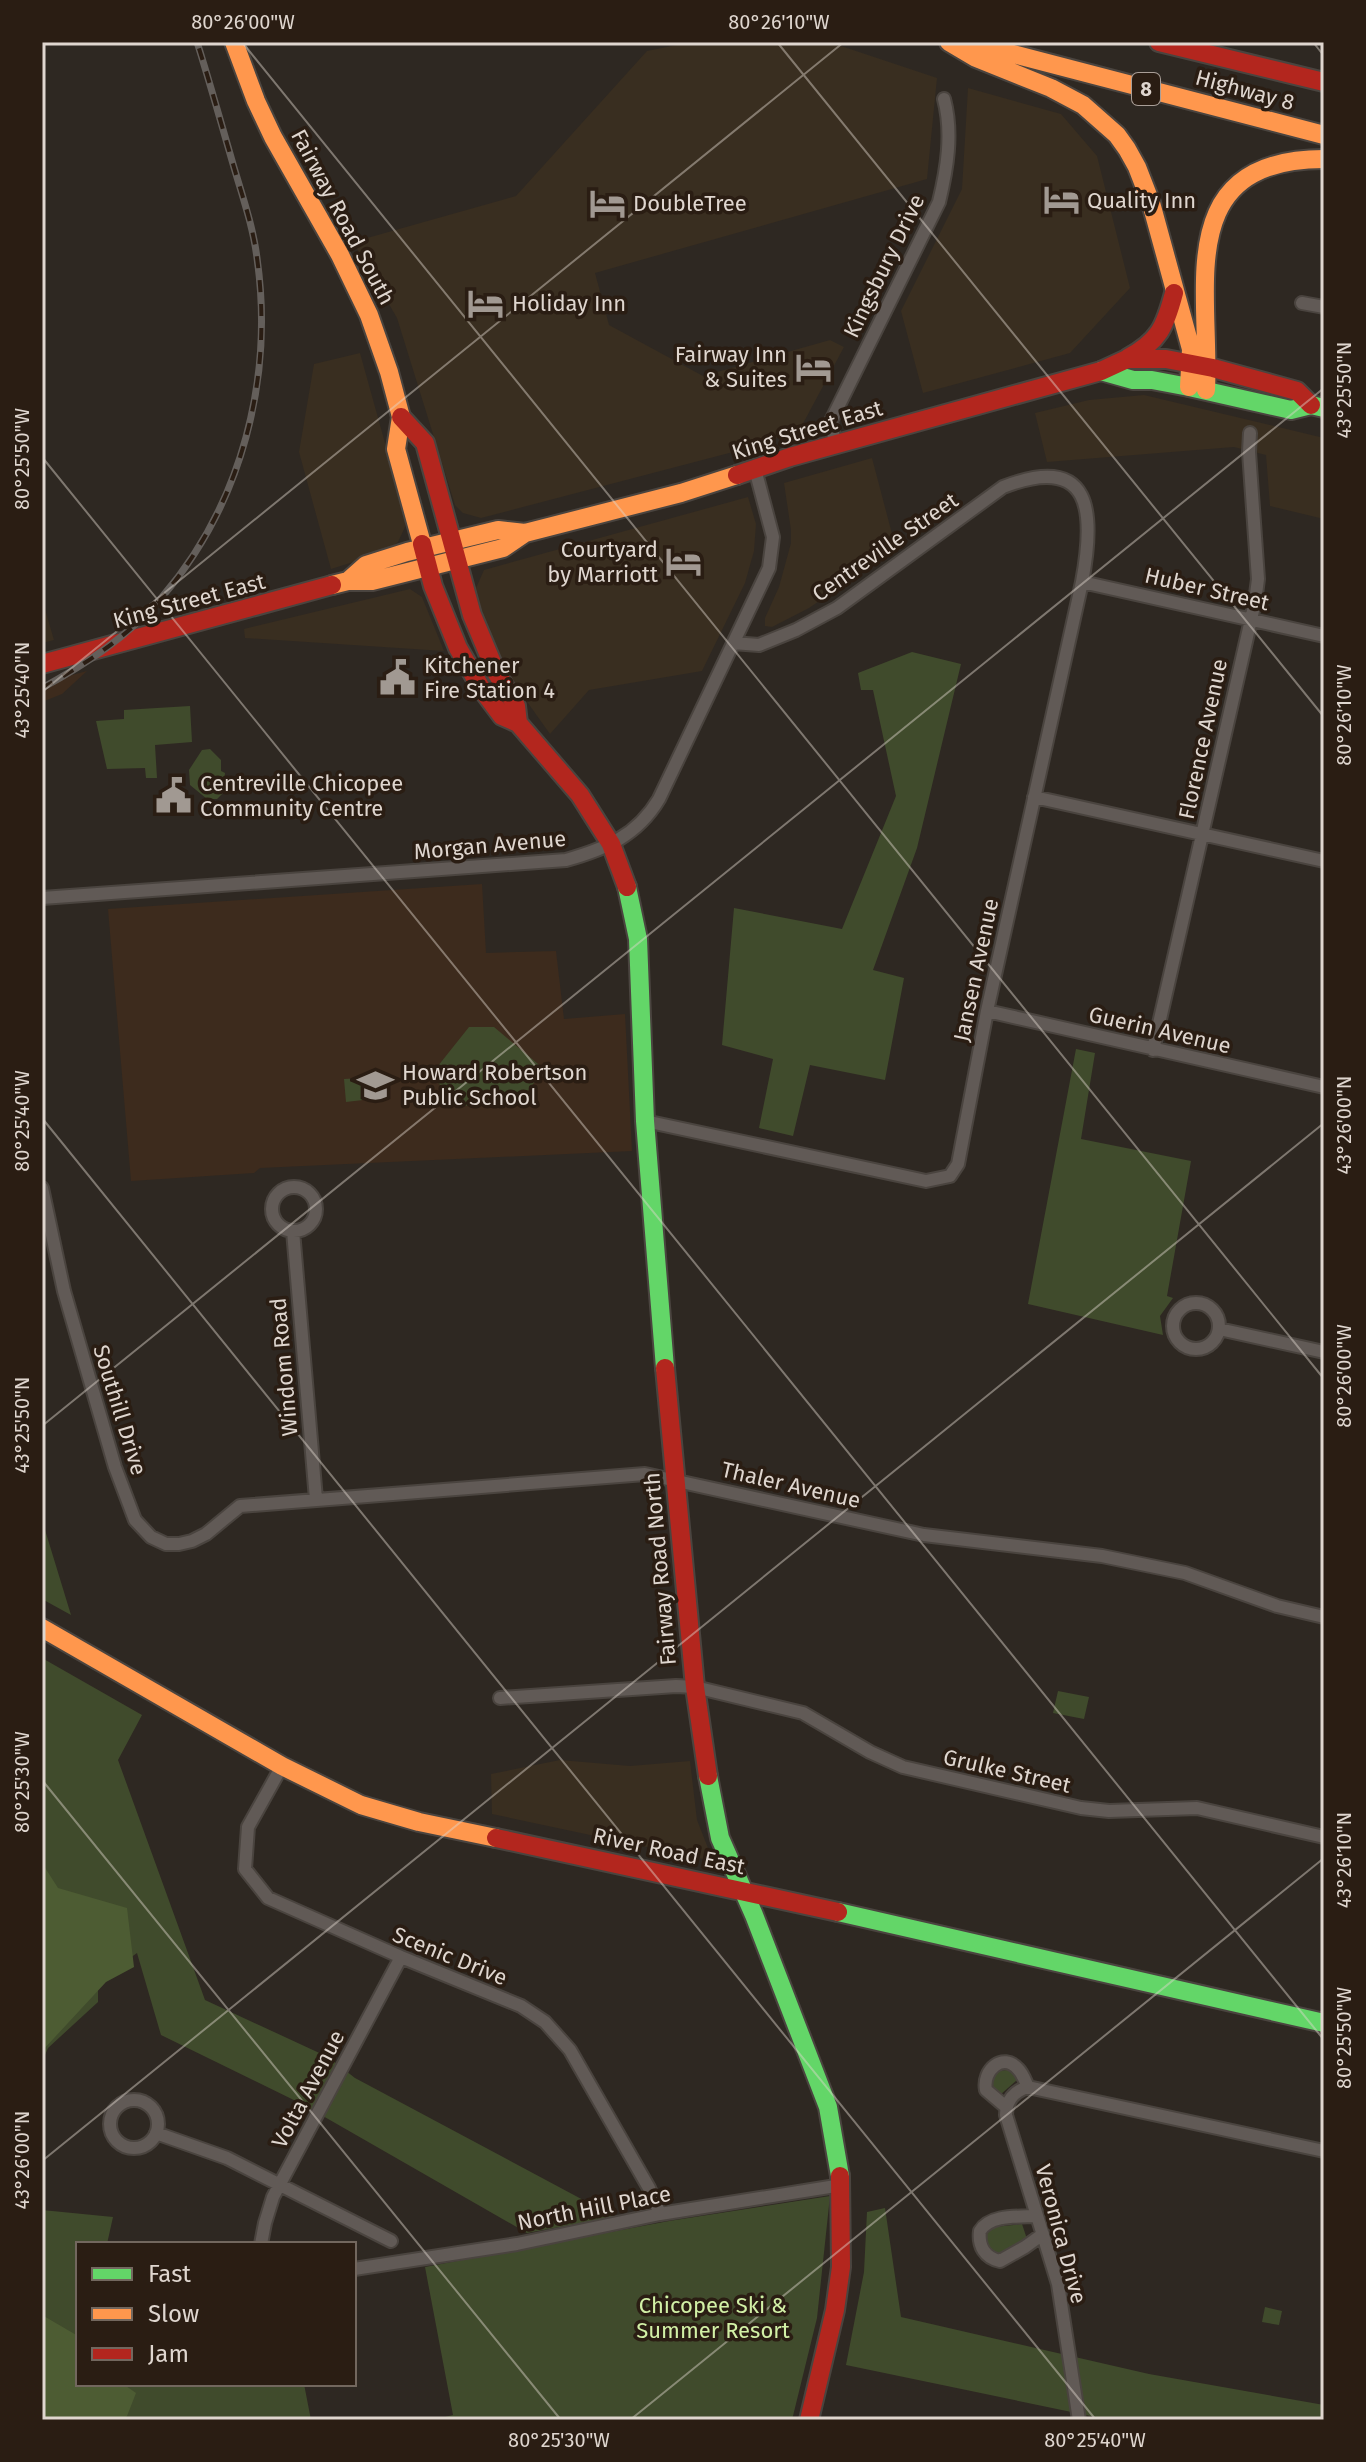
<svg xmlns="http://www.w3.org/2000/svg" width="1366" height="2462" viewBox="0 0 1366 2462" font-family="'Fira Sans',sans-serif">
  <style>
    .commercial { fill: #392e20 }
    .built { fill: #3d2b1d }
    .green { fill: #404b2c }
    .forest { fill: #4d5c33 }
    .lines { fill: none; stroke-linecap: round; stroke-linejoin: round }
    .street-casing { stroke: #4a443f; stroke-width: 16 }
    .fast-casing { stroke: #4a443f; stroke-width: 22 }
    .slow-casing { stroke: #4a443f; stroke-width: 22 }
    .jam-casing { stroke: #4a443f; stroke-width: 22 }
    .street { stroke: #615a56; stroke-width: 12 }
    .fast { stroke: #63d668; stroke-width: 18 }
    .slow { stroke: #ff974d; stroke-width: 18 }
    .jam { stroke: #b3261e; stroke-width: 18 }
    .rail-casing { stroke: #645f5b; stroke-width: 7 }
    .rail { stroke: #2a1d13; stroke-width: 4; stroke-dasharray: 12; stroke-linecap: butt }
    .ticks { fill: none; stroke: #dfd6cf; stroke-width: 2; stroke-opacity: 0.45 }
    .labels { text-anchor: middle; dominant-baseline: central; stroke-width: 7; stroke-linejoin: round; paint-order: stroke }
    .shield { fill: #2a1d13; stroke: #a99e97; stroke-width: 2 }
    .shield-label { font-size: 20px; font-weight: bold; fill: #dfd6cf }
    .street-label { font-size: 22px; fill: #dfd6cf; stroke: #2a1d13 }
    .poi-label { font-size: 22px; fill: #dfd6cf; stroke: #2a1d13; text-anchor: start }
    .park-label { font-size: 22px; fill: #d2f0a6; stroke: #2a1d13 }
    .neatline { fill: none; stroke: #dfd6cf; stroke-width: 3 }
    .ticks-label { font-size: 20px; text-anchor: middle; fill: #dfd6cf }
  </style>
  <rect width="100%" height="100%" fill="#2e2822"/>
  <path class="commercial" d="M692 42H812L841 46 937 78 927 179 595 273 609 325 703 376 830 340 844 347 799 431 733 452 481 518 463 513 455 505 397 318 353 242 516 196 647 51Z
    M968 88 1061 114 1097 156 1130 288 1070 353 923 393 901 311 962 189Z
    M360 353 405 515V527L398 542 385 552 331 569 299 452 314 364Z
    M1144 395 1324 438V519L1270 506 1266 455 1234 447 1047 462 1035 413 1089 400Z
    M872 458 896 549 809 608 772 627 765 626V618L779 587 791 543V530L784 483Z
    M748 497 756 524 754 551 745 583 702 671 589 690 550 734 513 682 485 622 476 588 484 570Z
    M410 589 422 597 444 651 245 638 244 629Z
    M42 599 54 640 42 643Z
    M560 1760 630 1766 690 1761 697 1820 708 1848 703 1859 492 1814 491 1774Z"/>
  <path class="built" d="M87 671 62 694 42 702V683Z
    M482 884 486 953 556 951 564 1019 625 1014 632 1151 260 1168 254 1173 131 1181 108 909Z"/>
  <path class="green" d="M912 652 961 664 917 848 873 970 904 978 885 1080 810 1065 793 1136 759 1128 773 1059 722 1045 734 908 842 929 896 796 873 690H861L858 673Z
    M190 706 192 742 155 745 157 778H146L145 768 107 769 96 721 124 719V710Z
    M210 749 221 760V771L225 773 223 793 217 799H207L190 785 189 770 202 750Z
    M469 1027H494L544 1069 520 1102 464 1106 430 1076Z
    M1076 1049 1095 1053 1081 1139 1191 1161 1167 1296 1173 1298 1160 1316 1163 1335 1028 1304Z
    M362 1078 363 1100 346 1102 344 1079Z
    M42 1520 71 1615 42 1599Z
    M42 1658 142 1715 118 1760 205 2000 328 2057 355 2078 615 2217 527 2233 302 2104 161 2035 137 1953 98 1981V2002L48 2048 42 2062Z
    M1058 1691 1089 1697 1084 1719 1053 1713Z
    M1008 2070 1013 2074 1017 2080 1000 2095C987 2084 989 2070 1008 2070Z
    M830 2196 817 2318 792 2420H433L453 2415 425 2267 669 2221Z
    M885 2208 901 2317 1149 2374 1324 2405V2420H1110L846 2365 864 2272 867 2212Z
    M42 2210 113 2217 107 2244H78V2384H304L311 2420H42Z
    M1022 2224 1027 2239 1006 2253 998 2254 988 2247 986 2235 994 2227Z
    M1265 2307 1282 2311 1279 2325 1262 2322Z"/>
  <path class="forest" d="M42 1863 58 1888 127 1908 134 1967 106 1982 42 2051Z
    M42 2315 78 2336V2384H123L136 2393 127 2416 123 2420H42Z"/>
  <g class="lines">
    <defs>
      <path id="street" d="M1302 303 1324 307
        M835 444 831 421 939 202C947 169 953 133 944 99
        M1082 582 1324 636
        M1034 797 1324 861
        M42 898 566 860C605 849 637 836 659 799L769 568 773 537 755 469
        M987 1011 1324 1087
        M1153 1050 1255 602 1258 579 1249 452 1250 433
        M645 1121 926 1181 950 1176 958 1164 987 1011 1082 582C1095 513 1093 452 1003 487L837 608 796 630 759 645 733 643
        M272 1209a22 22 0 1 1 44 0a22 22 0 1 1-44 0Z
        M42 1188 64 1291 115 1467 135 1520 151 1537 166 1544H179L192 1541 206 1534 240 1506 645 1474 924 1535 1102 1556 1185 1573 1277 1606 1324 1617
        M293 1231 316 1499
        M1173 1326a23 23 0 1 1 46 0a23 23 0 1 1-46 0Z
        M1219 1329 1324 1352
        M500 1698 676 1686 695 1687 803 1713 870 1752 903 1767 1081 1808 1109 1811 1197 1808 1324 1837
        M282 1766 248 1827 245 1869 268 1898 401 1957 521 2006 545 2022 570 2050 649 2188 660 2214
        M110 2124a24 24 0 1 1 48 0a24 24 0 1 1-48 0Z
        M1006 2107 986 2090C982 2070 1003 2052 1018 2069 1023 2074 1025 2081 1028 2087
        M156 2133 227 2158 391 2241
        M1037 2216C1019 2217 990 2214 980 2231 978 2246 985 2258 1000 2261L1025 2247 1043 2234
        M261 2244 265 2223 273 2197 401 1957
        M354 2269 517 2244 660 2214 842 2185
        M1079 2420 1058 2284 1006 2115C1006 2101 1014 2091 1028 2087L1324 2151"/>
      <path id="fast" d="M1101 371 1133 380H1152L1189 387 1291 410 1311 405 1324 408
        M627 887 638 939 645 1121 665 1368
        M708 1776 720 1838 754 1915 828 2107 840 2176
        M838 1912 1324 2023"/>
      <path id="slow" d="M234 42 256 101 273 137 340 255 369 315 389 372 401 417 396 449 422 544
        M949 42 976 58 1051 88 1083 105 1117 135 1127 149 1137 167 1151 203 1191 349 1189 387
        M975 44 1324 135
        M1206 390C1211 290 1171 159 1324 159
        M348 581 366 565 407 552 498 530 525 533
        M332 585 348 581H372L503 548 525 533 681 493 737 475
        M42 1628 282 1766 361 1805 419 1822 496 1838"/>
      <path id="jam" d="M1159 42 1324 82
        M1128 358C1159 341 1165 327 1174 293
        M401 417 425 443 472 615 496 672 516 706 518 723 580 795 611 844 627 887
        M737 475 790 457 1101 371 1127 359H1166L1213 368 1297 391 1311 405
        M422 544 433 586 458 648 481 688 502 716 518 723
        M42 664 332 585
        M665 1368 695 1687 708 1776
        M496 1838 838 1912
        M809 2420 835 2310 841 2267 840 2176"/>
    </defs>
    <use href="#street" class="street-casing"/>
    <use href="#fast" class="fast-casing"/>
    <use href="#slow" class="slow-casing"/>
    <use href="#jam" class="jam-casing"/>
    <use href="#street" class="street"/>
    <use href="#fast" class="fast"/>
    <use href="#slow" class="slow"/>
    <use href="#jam" class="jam"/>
    <defs>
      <path id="rail" d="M42 688C86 664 129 636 162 597 242 504 274 378 257 258 253 226 242 195 233 164 221 123 210 83 197 42"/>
    </defs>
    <use href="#rail" class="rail-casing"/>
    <use href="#rail" class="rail"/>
  </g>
  <path class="ticks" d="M242 42 1324 1379M777 42 1324 717M1313 42 1324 56M42 457 1324 2040M42 692 844 42M42 1118 1096 2420M42 1426 1324 388M42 1780 561 2420M42 2161 1324 1123M630 2420 1324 1858"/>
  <defs>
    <symbol id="hotel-bare" viewBox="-9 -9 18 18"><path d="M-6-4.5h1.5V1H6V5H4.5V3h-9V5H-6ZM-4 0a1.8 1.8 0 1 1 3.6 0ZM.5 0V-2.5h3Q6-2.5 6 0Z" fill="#a19992" stroke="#2a1d13" stroke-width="2.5" paint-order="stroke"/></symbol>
    <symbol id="civic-bare" viewBox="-9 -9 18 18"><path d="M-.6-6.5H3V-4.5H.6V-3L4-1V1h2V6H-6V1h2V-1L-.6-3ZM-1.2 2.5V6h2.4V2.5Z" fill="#a19992" stroke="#2a1d13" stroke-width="2.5" paint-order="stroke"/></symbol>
    <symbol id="school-bare" viewBox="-9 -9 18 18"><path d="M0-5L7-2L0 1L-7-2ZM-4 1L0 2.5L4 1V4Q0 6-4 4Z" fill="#a19992" stroke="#2a1d13" stroke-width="2.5" paint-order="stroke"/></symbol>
  </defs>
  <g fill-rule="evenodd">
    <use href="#hotel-bare" x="1036" y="174" width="51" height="51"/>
    <use href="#hotel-bare" x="582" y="178" width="51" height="51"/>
    <use href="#hotel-bare" x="460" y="278" width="51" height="51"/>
    <use href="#hotel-bare" x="788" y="342" width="51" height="51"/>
    <use href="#hotel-bare" x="658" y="536" width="51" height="51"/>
    <use href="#civic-bare" x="372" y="652" width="51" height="51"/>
    <use href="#civic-bare" x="148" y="770" width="51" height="51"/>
    <use href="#school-bare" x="350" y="1060" width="51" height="51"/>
  </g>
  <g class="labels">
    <rect class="shield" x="1132" y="73" width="28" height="32" rx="6"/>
    <g class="shield-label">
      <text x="1146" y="89">8</text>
    </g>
    <g class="street-label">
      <text transform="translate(1245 90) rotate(15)">Highway 8</text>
      <text transform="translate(343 217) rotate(62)">Fairway Road South</text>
      <text transform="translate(884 266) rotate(-64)">Kingsbury Drive</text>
      <text transform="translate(807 430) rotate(-17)">King Street East</text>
      <text transform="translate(885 547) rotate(-35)">Centreville Street</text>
      <text transform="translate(1207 589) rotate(13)">Huber Street</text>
      <text transform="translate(189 601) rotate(-15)">King Street East</text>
      <text transform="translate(1203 739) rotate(-78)">Florence Avenue</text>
      <text transform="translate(490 845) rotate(-5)">Morgan Avenue</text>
      <text transform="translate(976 970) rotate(-78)">Jansen Avenue</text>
      <text transform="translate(1160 1030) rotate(13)">Guerin Avenue</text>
      <text transform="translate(284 1367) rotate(-95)">Windom Road</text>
      <text transform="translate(120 1410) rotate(73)">Southill Drive</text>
      <text transform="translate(791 1485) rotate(13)">Thaler Avenue</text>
      <text transform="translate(660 1569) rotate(-95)">Fairway Road North</text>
      <text transform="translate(1007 1771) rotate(13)">Grulke Street</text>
      <text transform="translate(669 1851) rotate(12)">River Road East</text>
      <text transform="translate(450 1956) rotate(22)">Scenic Drive</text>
      <text transform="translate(308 2089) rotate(-62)">Volta Avenue</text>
      <text transform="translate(594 2208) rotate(-11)">North Hill Place</text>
      <text transform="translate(1061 2234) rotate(75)">Veronica Drive</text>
    </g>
    <g class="poi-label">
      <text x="1087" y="200">Quality Inn</text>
      <text x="633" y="203">DoubleTree</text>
      <text x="512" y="303">Holiday Inn</text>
      <text x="787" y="354" text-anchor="end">Fairway Inn<tspan x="787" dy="25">&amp; Suites</tspan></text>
      <text x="658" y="549" text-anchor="end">Courtyard<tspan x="658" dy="25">by Marriott</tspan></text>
      <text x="424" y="665">Kitchener<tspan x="424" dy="25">Fire Station 4</tspan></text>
      <text x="200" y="783">Centreville Chicopee<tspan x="200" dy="25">Community Centre</tspan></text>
      <text x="402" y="1072">Howard Robertson<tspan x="402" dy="25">Public School</tspan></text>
    </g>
    <g class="park-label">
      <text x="713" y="2305">Chicopee Ski &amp;<tspan x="713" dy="25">Summer Resort</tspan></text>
    </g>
  </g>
  <rect width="1366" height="2462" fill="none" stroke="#2a1d13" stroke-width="88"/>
  <rect x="76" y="2242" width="280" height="144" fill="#2a1d13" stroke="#72675e" stroke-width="2"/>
  <rect x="92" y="2268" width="40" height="12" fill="#63d668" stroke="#72675e" stroke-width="2"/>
  <text x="148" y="2282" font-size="24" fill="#dfd6cf">Fast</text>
  <rect x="92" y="2308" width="40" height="12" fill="#ff974d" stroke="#72675e" stroke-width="2"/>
  <text x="148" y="2322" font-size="24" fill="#dfd6cf">Slow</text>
  <rect x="92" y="2348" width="40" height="12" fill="#b3261e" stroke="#72675e" stroke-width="2"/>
  <text x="148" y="2362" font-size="24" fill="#dfd6cf">Jam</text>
  <rect x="44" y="44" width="1278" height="2374" class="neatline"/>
  <g class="ticks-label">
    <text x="243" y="29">80°26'00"W</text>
    <text x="779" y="29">80°26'10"W</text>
    <text transform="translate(1344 390) rotate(-90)" y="7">43°25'50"N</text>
    <text transform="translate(22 459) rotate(-90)" y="7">80°25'50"W</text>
    <text transform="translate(22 690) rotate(-90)" y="7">43°25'40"N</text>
    <text transform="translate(1344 715) rotate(-90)" y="7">80°26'10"W</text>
    <text transform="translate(22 1121) rotate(-90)" y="7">80°25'40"W</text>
    <text transform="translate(1344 1125) rotate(-90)" y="7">43°26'00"N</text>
    <text transform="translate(1344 1376) rotate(-90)" y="7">80°26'00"W</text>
    <text transform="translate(22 1425) rotate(-90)" y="7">43°25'50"N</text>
    <text transform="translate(22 1782) rotate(-90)" y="7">80°25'30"W</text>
    <text transform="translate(1344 1860) rotate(-90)" y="7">43°26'10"N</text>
    <text transform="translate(1344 2038) rotate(-90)" y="7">80°25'50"W</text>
    <text transform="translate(22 2160) rotate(-90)" y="7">43°26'00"N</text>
    <text x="559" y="2447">80°25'30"W</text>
    <text x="1095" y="2447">80°25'40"W</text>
  </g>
</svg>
